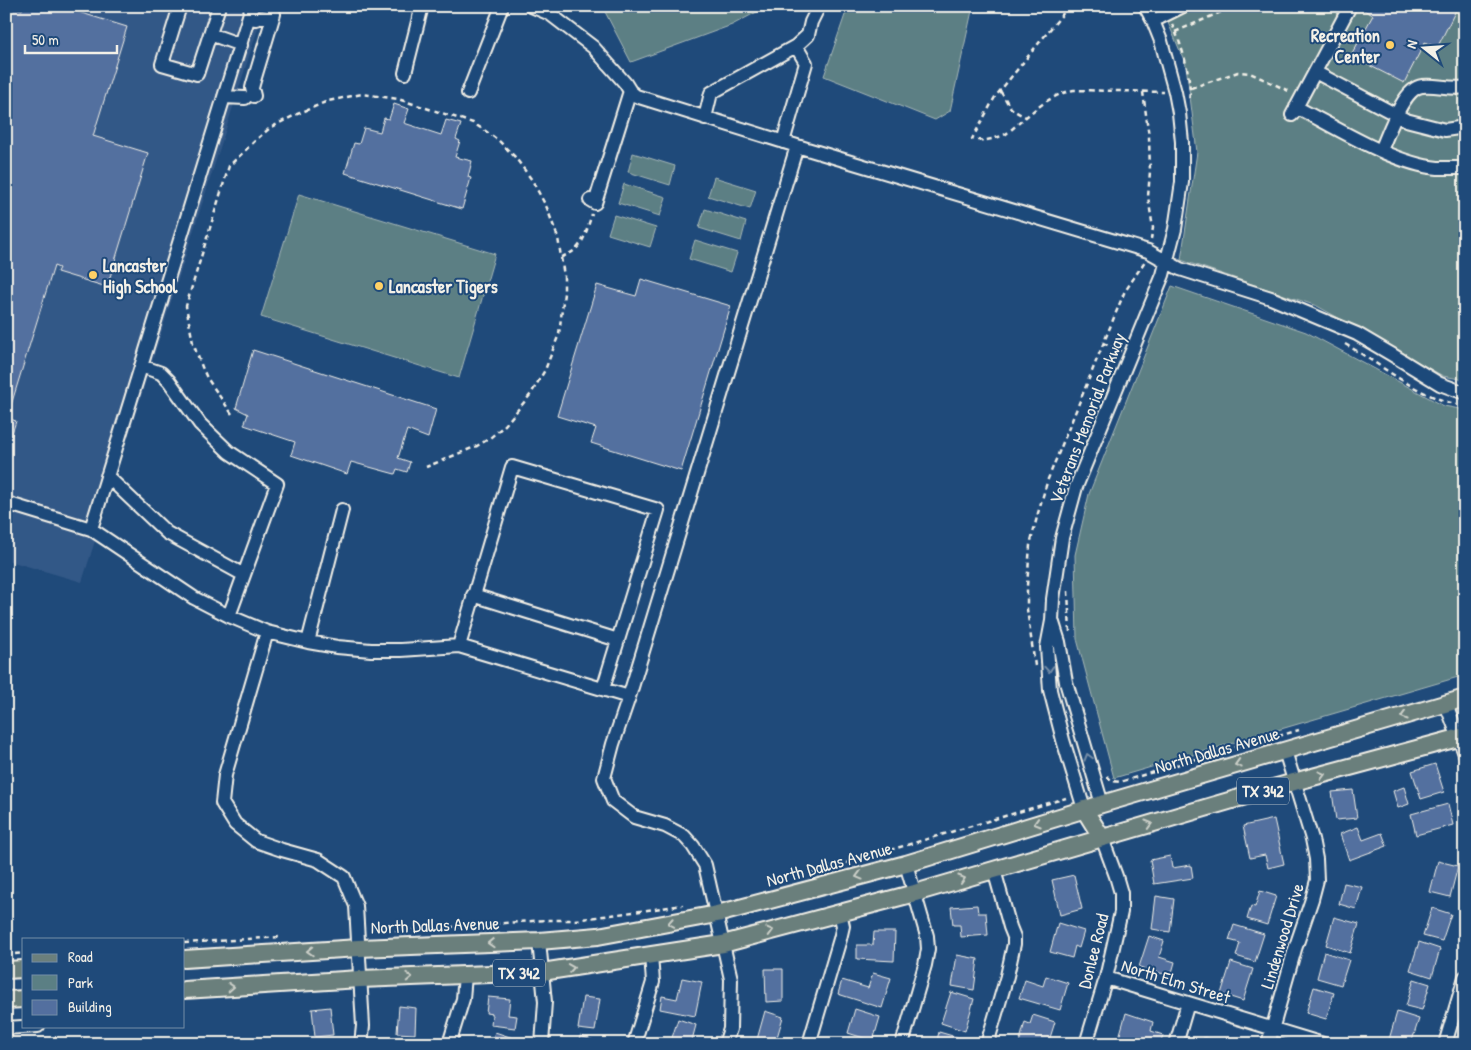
<svg xmlns="http://www.w3.org/2000/svg" width="1471" height="1050" viewBox="0 0 1471 1050" font-family="'Patrick Hand',sans-serif">
  <style>
    .built { fill: #335887 }
    .green { fill: #5b7f84; stroke: #a8b8b6 }
    .building { fill: #536f9f; stroke: #f4f1e8 }
    .lines { fill: none; stroke-linecap: round; stroke-linejoin: round }
    .minor-casing { stroke: #f4f1e8; stroke-width: 16 }
    .major-casing { stroke: #f4f1e8; stroke-width: 20 }
    .path { stroke: #f4f1e8; stroke-width: 2.5; stroke-dasharray: 5 4; stroke-linecap: butt }
    .minor { stroke: #1f4a7a; stroke-width: 12 }
    .major { stroke: #6b7f7c; stroke-width: 16 }
    .oneway { stroke: #748da6 }
    .oneway2 { stroke: #cbcfc8 }
    .poi-dot { fill: #ffd166; stroke: #1f4a7a; stroke-width: 2 }
    .labels { text-anchor: middle; dominant-baseline: central; stroke-width: 4; stroke-linejoin: round; paint-order: stroke }
    .shield { fill: #1f4a7a; stroke: #b4bfc7; stroke-width: 1 }
    .shield-label { font-size: 16px; font-weight: bold; fill: #f4f1e8 }
    .poi-label { font-size: 18px; font-weight: bold; fill: #f4f1e8; stroke: #1f4a7a; text-anchor: start }
    .street-label { font-size: 18px; fill: #f4f1e8; stroke: #1f4a7a }
  </style>
  <rect width="100%" height="100%" fill="#1f4a7a"/>
  <filter id="ink" filterUnits="userSpaceOnUse"><feTurbulence type="fractalNoise" baseFrequency=".02" numOctaves="2"/><feDisplacementMap in="SourceGraphic" scale="10" xChannelSelector="R" yChannelSelector="G"/><feConvolveMatrix kernelMatrix="1 2 1 2 8 2 1 2 1" color-interpolation-filters="sRGB"/></filter>
  <g filter="url(#ink)">
    <path class="built" d="M6 6H265L82 582 6 560Z"/>
    <path class="green" d="M602 6H768L732 25 631 62Z
      M856 6H973L950 111 935 120 824 76 845 15Z
      M1161 6H1465V380L1443 376 1317 306 1181 260 1197 152 1186 65Z
      M633 153 675 166 670 185 628 172Z
      M714 177 756 190 750 209 708 196Z
      M624 184 666 197 660 216 618 203Z
      M299 194 495 254 459 378 261 317Z
      M705 209 746 222 741 241 699 228Z
      M614 215 656 228 650 247 608 234Z
      M695 240 737 253 731 272 689 259Z
      M1172 286 1306 332 1444 406 1465 410V675L1114 778 1077 639 1075 555 1089 494Z"/>
    <path class="building" d="M6 6 22 10 23 6H59L127 27 93 136 148 153 107 287 57 272 59 268 54 266 7 418 16 421 6 452Z
      M1363 6H1458L1437 48 1425 42 1404 83 1351 56 1373 15 1362 9Z
      M394 104 409 109 404 123 441 135 446 120 461 124 456 139 460 141 455 157 472 161 468 177 471 178 462 209 345 173 354 143 359 144 364 128 380 132 384 118 389 119Z
      M641 279 731 306 681 471 591 443 596 428 557 416 597 285 636 296Z
      M253 350 436 409 428 438 407 430 398 458 410 462 407 472 397 469 395 474 351 462 347 474 291 455 295 442 244 425 248 414 236 408Z
      M1435 764 1444 792 1421 799 1412 771Z
      M1404 787 1409 804 1398 808 1393 791Z
      M1353 790 1357 818 1336 820 1332 792Z
      M1448 804 1453 825 1416 835 1411 814Z
      M1274 819 1284 864 1268 868 1265 855 1250 858 1243 826Z
      M1358 827 1363 840 1382 833 1387 846 1349 860 1340 834Z
      M1170 856 1172 868 1191 865 1193 878 1154 884 1150 860Z
      M1438 861 1458 866 1450 897 1430 892Z
      M1074 875 1082 909 1060 915 1052 880Z
      M1344 883 1362 887 1356 909 1339 904Z
      M1260 891 1276 896 1267 925 1247 919 1251 906 1255 907Z
      M1156 896 1174 899 1170 932 1152 929Z
      M977 905 978 913H986L988 935 961 937 960 925H953L951 907Z
      M1432 908 1451 914 1442 941 1423 936Z
      M1334 917 1359 924 1350 953 1326 945Z
      M1058 923 1084 931 1079 948 1075 946 1072 958 1050 952Z
      M1234 925 1264 934 1255 962 1236 956 1240 943 1229 940Z
      M874 932H895L894 961 857 959V945H873Z
      M1149 936 1164 941 1159 957 1175 962 1171 976 1139 967Z
      M1419 942 1440 949 1432 977 1410 970Z
      M1324 952 1349 960 1341 985 1317 978Z
      M957 955 978 959 974 990 952 986Z
      M1231 962 1253 969 1243 1001 1221 994Z
      M765 969H783V1001L766 1002Z
      M873 973 891 978 882 1008 838 994 842 980 868 988Z
      M1046 976 1068 983 1060 1010 1019 998 1025 980 1043 986Z
      M682 978 702 982 695 1016 660 1009 662 996 677 999Z
      M1414 979 1430 984 1422 1010 1406 1006Z
      M1314 987 1334 993 1326 1019 1306 1013Z
      M951 992 974 999 965 1031 941 1023Z
      M488 997 510 999 508 1015 517 1016 515 1028 491 1025 492 1014 486 1013Z
      M583 997 600 999 595 1031 578 1029Z
      M399 1006 416 1008 415 1034 397 1033Z
      M330 1007 333 1035 315 1037 312 1009Z
      M855 1009 880 1017 873 1041 848 1033Z
      M765 1011 783 1017 775 1044 756 1043Z
      M1397 1012 1419 1019 1411 1044 1388 1043Z
      M1126 1013 1153 1022 1151 1031 1163 1035 1160 1044H1126L1118 1041Z
      M1033 1015 1055 1022 1048 1044H1019L1025 1022 1030 1024Z
      M678 1019 696 1025 691 1044H670Z
      M495 1032 513 1038 511 1044H491Z
      M939 1032 963 1039 962 1044H936Z
      M580 1036 598 1042 597 1044H578Z
      M1204 1037 1227 1044H1202Z"/>
    <g class="lines">
      <defs>
        <path id="minor" d="M180 6 162 64 197 74 219 6
          M249 18 256 19 274 14
          M1153 21 1183 6
          M210 34 241 45
          M796 46 808 35 811 22 819 6
          M1315 72 1406 120 1445 130 1465 127
          M405 73 422 6
          M468 93 502 6
          M254 96 252 88 253 84 274 14
          M224 97 245 98
          M1296 107C1337 128 1393 164 1438 168 1447 168 1456 168 1465 168
          M1292 115 1350 6
          M705 118 711 93 796 46 806 63 783 142
          M797 146 1148 251 1180 269 1271 298 1357 334 1391 354 1440 384 1465 393
          M1381 150C1388 135 1403 88 1422 86 1436 84 1451 90 1465 87
          M590 200 595 203 630 91
          M141 366 161 373 169 381 200 424 229 452 277 484 229 616
          M107 476 167 533 244 575
          M6 503 91 529 194 598 229 616 267 632 308 642 337 647 371 650H401L459 646 629 697 797 146 636 96 630 91 625 83 593 47 550 14 531 6
          M91 529 252 6
          M473 595 618 640
          M1053 623 1059 642 1066 682 1102 804
          M267 632 225 775 222 803 235 824 256 841 282 850 318 860 344 877 356 906 363 1026 361 1044
          M308 642 342 510
          M459 646 512 467 658 510 603 689
          M629 697 613 744 604 778 613 801 634 817 665 826 684 836 693 846 705 865 731 979 730 1029 725 1044
          M1446 704 1465 754
          M1084 809 1063 740 1050 690 1047 647 1052 621 1053 599 1062 538 1076 487 1163 275 1175 229 1182 182V142L1179 113 1175 92 1161 41 1153 21 1145 6
          M539 941 545 1002 542 1044
          M1106 978 1323 1044
          M6 1028 38 1026
          M449 1044 463 999 465 975
          M634 1044 653 982 651 955
          M809 1044 840 939 843 926 840 913
          M902 1044 925 965 928 949 927 936 906 864
          M987 1044 1007 976 1014 944V937L1010 927 994 870
          M1086 1044 1106 978 1121 912V893L1116 876 1102 838
          M1176 1044 1188 1003
          M1268 1044 1295 949 1312 899 1317 880 1316 859 1312 839 1285 751
          M1445 1044 1465 977"/>
        <path id="major" d="M1084 809 1102 838
          M184 959 359 948 539 941 598 936 717 914 906 864 1102 804 1465 698
          M6 970 24 969
          M184 990 360 979 542 972 723 944 915 893 1294 782 1465 736
          M6 1000 24 999"/>
      </defs>
      <use href="#minor" class="minor-casing"/>
      <use href="#major" class="major-casing"/>
      <path class="path" d="M1069 6 995 97 972 139C984 142 995 139 1006 134 1027 117 1047 95 1074 90L1164 92
        M1172 24C1181 43 1193 79 1189 100
        M1175 32 1235 6
        M1191 88 1238 72 1250 73 1291 92
        M1000 91C1012 107 1005 107 1026 117
        M1143 92 1149 137 1150 171 1148 197 1153 228 1151 239
        M561 257C584 250 585 234 592 214
        M1103 343 1121 351
        M1345 344C1379 363 1417 396 1456 404
        M232 414 207 378 202 367 193 343 186 306 229 166 257 139 270 128 295 115 328 101 362 94 398 99 473 123 484 130 498 140 515 157 532 180 547 208 558 238 564 276V293L559 334 545 370 531 394 505 425 490 438 477 446 426 467
        M1068 591 1070 633
        M1035 666 1027 609V586L1030 545 1038 513 1048 479 1124 293 1145 261
        M1107 776 1112 781 1120 782 1236 747 1245 746 1299 730
        M812 873 1066 798
        M395 931 546 920H575L683 905
        M184 943 280 937
        M15 954 24 953"/>
      <use href="#minor" class="minor"/>
      <use href="#major" class="major"/>
    </g>
    <defs><path id="oneway-chevron" d="M-2-3.5L2.5 0L-2 3.5" fill="none" stroke-width="1.6" stroke-linecap="round" stroke-linejoin="round" transform="scale(1.25)"/></defs>
    <g class="oneway">
      <use href="#oneway-chevron" transform="translate(1049 669) rotate(86)"/>
      <use href="#oneway-chevron" transform="translate(1088 757) rotate(-106)"/>
    </g>
    <g class="oneway2">
      <use href="#oneway-chevron" transform="translate(1404 716) rotate(164)"/>
      <use href="#oneway-chevron" transform="translate(1238 764) rotate(164)"/>
      <use href="#oneway-chevron" transform="translate(1322 775) rotate(-15)"/>
      <use href="#oneway-chevron" transform="translate(1037 823) rotate(163)"/>
      <use href="#oneway-chevron" transform="translate(1149 824) rotate(-16)"/>
      <use href="#oneway-chevron" transform="translate(859 876) rotate(165)"/>
      <use href="#oneway-chevron" transform="translate(962 879) rotate(-17)"/>
      <use href="#oneway-chevron" transform="translate(671 923) rotate(169)"/>
      <use href="#oneway-chevron" transform="translate(770 931) rotate(-15)"/>
      <use href="#oneway-chevron" transform="translate(491 943) rotate(178)"/>
      <use href="#oneway-chevron" transform="translate(310 951) rotate(177)"/>
      <use href="#oneway-chevron" transform="translate(571 968) rotate(-9)"/>
      <use href="#oneway-chevron" transform="translate(409 977) rotate(-2)"/>
      <use href="#oneway-chevron" transform="translate(231 987) rotate(-3)"/>
    </g>
  </g>
  <g class="poi-dot">
    <circle cx="1390" cy="45" r="5"/>
    <circle cx="93" cy="275" r="5"/>
    <circle cx="379" cy="286" r="5"/>
  </g>
  <g class="labels">
    <g class="shield">
      <rect x="1237" y="777.5" width="52" height="27" rx="4"/>
      <rect x="493" y="959.5" width="52" height="27" rx="4"/>
    </g>
    <g class="shield-label">
      <text x="1263" y="791">TX 342</text>
      <text x="519" y="973">TX 342</text>
    </g>
    <g class="poi-label">
      <text x="1380" y="35" text-anchor="end">Recreation<tspan x="1380" dy="21">Center</tspan></text>
      <text x="103" y="265">Lancaster<tspan x="103" dy="21">High School</tspan></text>
      <text x="389" y="286">Lancaster Tigers</text>
    </g>
    <g class="street-label">
      <text transform="translate(1087 418) rotate(-69)">Veterans Memorial Parkway</text>
      <text transform="translate(1217 750) rotate(-16)">North Dallas Avenue</text>
      <text transform="translate(829 864) rotate(-15)">North Dallas Avenue</text>
      <text transform="translate(435 925) rotate(-2)">North Dallas Avenue</text>
      <text transform="translate(1282 936) rotate(-73)">Lindenwood Drive</text>
      <text transform="translate(1093 951) rotate(-76)">Donlee Road</text>
      <text transform="translate(1176 981) rotate(17)">North Elm Street</text>
    </g>
  </g>
  <rect width="1471" height="1050" fill="none" stroke="#1f4a7a" stroke-width="25"/>
  <rect x="12" y="12" width="1446" height="1025" fill="none" stroke="#f4f1e8" stroke-width="2" filter="url(#ink)"/>
  <rect x="22" y="938" width="162" height="90" fill="#1f4a7a" stroke="#748da6"/>
  <rect x="32" y="954" width="25" height="8" fill="#6b7f7c" stroke="#748da6"/>
  <text x="68" y="962" font-size="15" fill="#f4f1e8">Road</text>
  <rect x="32" y="975" width="25" height="15" fill="#5b7f84" stroke="#748da6"/>
  <text x="68" y="988" font-size="15" fill="#f4f1e8">Park</text>
  <rect x="32" y="1000" width="25" height="15" fill="#536f9f" stroke="#748da6"/>
  <text x="68" y="1012" font-size="15" fill="#f4f1e8">Building</text>
  <g transform="translate(1424 48) rotate(287)" stroke="#1f4a7a" stroke-width="4" paint-order="stroke">
  <path d="M0-4L9 19L0 12L-9 19Z" fill="#f4f1e8"/>
  <text y="-8" font-size="14" font-weight="bold" text-anchor="middle" fill="#f4f1e8">N</text>
  </g>
  <path d="M25 45v8h92v-8" fill="none" stroke="#f4f1e8" stroke-width="2.5"/>
  <text x="32" y="45" font-size="15" fill="#f4f1e8" stroke="#1f4a7a" stroke-width="4" paint-order="stroke">50 m</text>
</svg>
